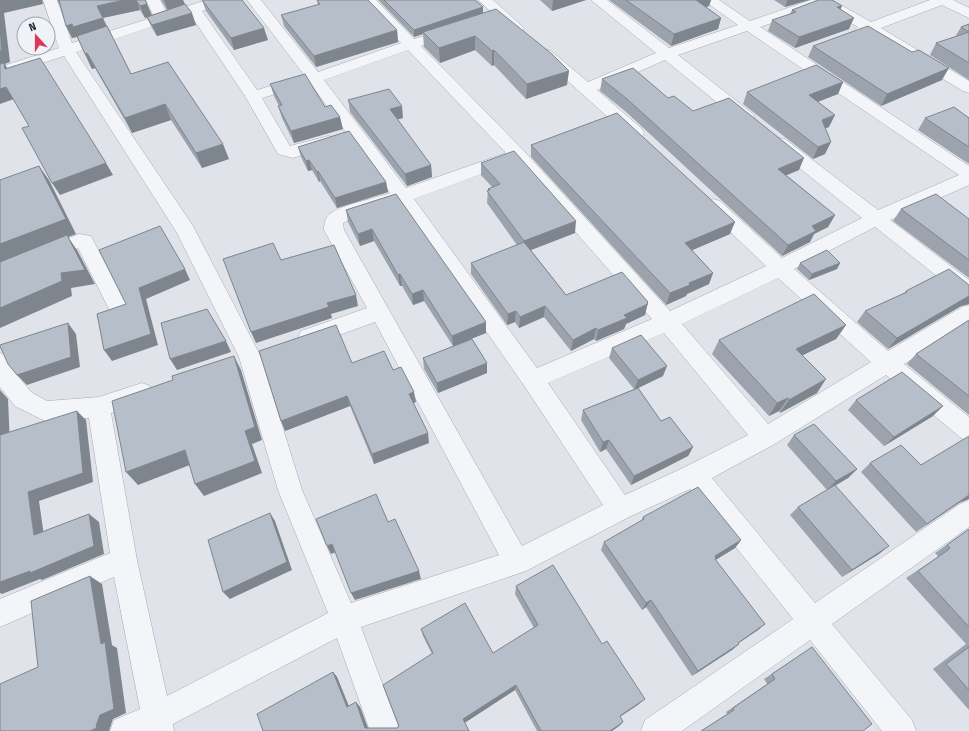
<svg xmlns="http://www.w3.org/2000/svg" width="969" height="731" viewBox="0 0 969 731" font-family="'Fira Sans Condensed',sans-serif">
  <style>
    .lines { fill: none; stroke-linecap: round; stroke-linejoin: round }
    .minor-casing { stroke: #a4abb5; stroke-width: 1 }
    .minor { fill: #f3f5f8; fill-rule: evenodd }
    .wall { fill: #9da3ad }
    .shaded-wall { fill: #7f858d }
    .building { fill: #b6bec9; stroke: #7f858d }
  </style>
  <rect width="100%" height="100%" fill="#e0e4ea"/>
  <g class="lines">
    <defs>
      <path id="minor" d="M43 0H57L72 43 154 17 146 0H160L167 13 206 0H227L225 3 202 11 257 90 305 76 247 0H261L318 72 401 43 361 0H376L414 39 424 36 429 37 431 40 429 43 421 46 523 150 670 311 766 266 706 209 704 205 706 201 713 199 720 201 782 258 862 218 773 147 770 143 773 139 779 138 785 139 878 210 959 175 747 31 678 55 753 114 755 118 753 122 747 123 741 122 665 60 597 90 642 129 644 133 642 137 636 138 630 137 541 57 538 54 541 51 546 49 551 51 588 82 656 53 591 0H607L669 48 738 25 703 0H719L750 21 811 0H832L871 22 930 0H953L969 8V18L942 5 881 28 969 81V93L963 91 868 33 860 35 855 34 853 31 858 27 822 6 760 27 969 166V185L890 220 969 280V299L962 296 875 227 794 269 888 351 962 307 969 305V323L904 364 969 417V441L961 438 886 375 773 445 712 478 815 603 960 504 969 500V527L832 624 912 720 916 731H882L810 640 682 731H641L645 720 793 619 690 489 629 517 526 571 361 627 400 731H370L337 638 173 724 174 731H110L114 720 140 709 114 577 0 627V599L110 553 89 418 45 421 15 406 0 387V353L8 356 17 375 31 392 47 401 99 397 142 383 150 386 153 393 150 400 111 413 137 560 167 696 328 613 278 490 239 357 177 233 64 56 0 77V67L59 48ZM190 14 245 96 278 154 293 158 334 145 337 141 334 137 328 136 290 146 262 98 311 84 390 193C376 198 342 205 331 213 325 217 324 224 324 230L367 308 301 331 298 337 301 343 309 346 375 322 499 555 351 603 302 490 261 357 193 226 76 52ZM408 50 506 153 406 188 324 80ZM514 162 652 319 537 368 414 199ZM398 204 525 387 603 505 522 546 344 230 343 223 351 219ZM778 278 871 362 768 424 682 324ZM664 333 748 435 685 467 625 495 548 383Z
        M478 0H493L524 28 522 31 517 32 512 31Z
        M79 234 91 236 128 307 125 313 118 315 111 313 78 248 0 280V265Z"/>
    </defs>
    <use href="#minor" class="minor-casing"/>
    <use href="#minor" class="minor"/>
  </g>
  <path class="wall" d="M57 0H145L152 15 167 10 161 0H183L185 4 196 25 157 36 152 28 147 18H145L140 10 103 18 131 74 229 159 202 168 171 120 132 133 95 68 92 69 77 37 72 38 61 8Z
    M202 0 268 40 234 50 206 11Z
    M317 0 397 30 398 42 316 67 284 26 281 15 318 5Z
    M378 0H475L483 7V13L567 85 526 99 494 65 492 66 475 50 440 63 424 47 423 34 414 37Z
    M540 0H586L552 11Z
    M609 0H711L709 6 706 7 721 18 718 29 671 46Z
    M774 0H809L785 7Z
    M792 10H840L849 29 795 48 768 31 772 20 790 14Z
    M969 24V80L930 55 936 43 955 37 961 27Z
    M813 46 942 80 881 106 808 57Z
    M602 79 668 98 693 111 799 170 786 175 835 215 828 227 814 234 810 242 782 256 625 111 600 91Z
    M843 82 838 94 818 102 829 127 825 128V154L813 159 743 104 747 92Z
    M270 84 325 107 343 129 294 143 282 118 278 106H279L274 96Z
    M348 100 403 118 397 119 431 165 432 177 407 186 350 112Z
    M925 118H969V164L918 130Z
    M531 145 730 234 692 250 713 273 709 284 687 294 686 296 666 305 531 157Z
    M298 147 386 182 388 192 337 208 320 181 319 182 312 170 308 171 301 157Z
    M481 163 575 233 531 250 566 295 648 302 645 315 626 324 624 329 596 341 594 339 571 351 544 317 519 328 515 322 507 325 471 274V263L517 245 487 203 488 189 492 187 481 175Z
    M396 194 486 333 468 340 487 373 438 393 424 369 423 358 453 346 424 301 413 305 402 286H400L374 241 360 246 348 222 346 210Z
    M901 209 969 219V278L893 221Z
    M800 263H840L837 269 809 280 797 269Z
    M969 285V304L961 306 888 349 857 322 865 311 904 293 906 291Z
    M969 320V415L907 364 916 354Z
    M846 325 836 339 802 355 817 393 780 413 779 411 769 416 712 354 719 340Z
    M612 348 663 376 638 388 661 421 693 447 688 456 631 485 606 449 600 452 581 420 583 410 634 389 609 358Z
    M352 363 393 370 416 402 413 403 429 443 374 464 350 406 285 431Z
    M856 400 933 416 884 446 848 410Z
    M794 435 857 469 848 478 835 486 879 554 842 577 790 515 798 507 827 490 787 445Z
    M870 463 921 465 959 503 916 532 861 472Z
    M643 517 741 540 735 548 715 560 765 624 758 630 739 643V644L732 650 692 676 646 607 642 610 601 550 604 542 641 521Z
    M969 529V710L933 669 966 644 906 578 936 558 938 556 935 553Z
    M516 586 602 644 639 704 620 717 623 722 619 726 612 731H537L515 690 464 723 469 731H263L333 672 337 677 349 706 360 707 368 728H397L432 654 423 636 421 629 493 653 534 628 515 594Z
    M812 647 863 731H701L727 714 726 712 767 684 764 679Z"/>
  <path class="shaded-wall" d="M0 0H42L43 4 4 13 10 62 5 64 11 75 0 66Z
    M124 0H136L140 10 102 18 97 6Z
    M164 0H183L185 5 168 11Z
    M553 0H586L552 11Z
    M695 0H711L709 6 693 11Z
    M787 0H809L785 7Z
    M147 4 152 16 145 18 140 6Z
    M842 6 837 17V7Z
    M483 7V14L423 32V34L414 37V30Z
    M192 13 196 25 157 36 152 25Z
    M103 18 108 30 72 38 66 26Z
    M721 18 718 29 671 46 674 34Z
    M854 18 849 29 795 48 799 37Z
    M264 28 268 40 234 50 231 38Z
    M397 30 398 42 316 67 314 56Z
    M475 36V50L440 63 439 48Z
    M494 50V65L492 66V51Z
    M87 53 95 68 92 69 85 54Z
    M949 68 942 80 881 106 887 94Z
    M569 71 567 85 526 99 527 84Z
    M843 82 838 94 804 107 809 95Z
    M6 87 14 99 0 104V89Z
    M165 104 171 120 132 133 125 118Z
    M402 106 403 118 391 121 390 109Z
    M835 115 829 127 817 132 822 120Z
    M340 117 343 129 294 143 291 131Z
    M831 142 825 154 813 159 818 147Z
    M223 144 229 159 202 168 196 153Z
    M804 158 799 170 773 181 778 169Z
    M309 160 312 170 308 171 306 161Z
    M106 163 113 175 60 195 52 183Z
    M431 165 432 177 407 186 405 174Z
    M39 166 49 180 76 234 68 237 77 250 95 284 71 288 72 296 0 328V244Z
    M318 171 320 181 319 182 317 172Z
    M386 182 388 192 337 208 335 198Z
    M835 215 828 227 814 234 810 242 782 256 788 245 812 226Z
    M576 221 575 233 523 253 524 241Z
    M735 222 730 234 681 255 685 243Z
    M372 229 374 241 360 246 358 234Z
    M840 263 837 269 809 280 812 274Z
    M185 269 190 280 146 299 158 345 112 361 104 350 139 288Z
    M713 273 709 284 687 294 686 296 666 305 670 293 689 283Z
    M400 274 402 286H400L398 275Z
    M423 290 424 301 413 305 412 294Z
    M356 295 358 306 331 314 332 318 256 343 251 332 327 303Z
    M969 296V304L961 306 888 349 897 338Z
    M648 302 645 315 626 324 624 329 596 341 598 330 624 315Z
    M545 306 544 317 519 328 520 317Z
    M516 311 515 322 507 325 508 314Z
    M486 322V333L453 346 452 336Z
    M68 323 76 334 80 367 27 385 17 375Z
    M846 325 836 339 787 363 796 349Z
    M596 328 594 339 571 351 573 340Z
    M226 341 231 352 177 370 170 359Z
    M234 356 241 370 262 440 252 444 262 473 204 496 195 484 245 431Z
    M487 363V373L438 393 437 383Z
    M667 366 663 376 634 390 638 380Z
    M826 379 817 393 780 413 789 400Z
    M0 390 8 399 10 445 0 436Z
    M414 392 416 402 411 404 409 394Z
    M347 396 350 406 285 431 281 421Z
    M788 398 779 411 769 416 777 403Z
    M943 406 933 416 884 446 894 437Z
    M77 411 86 420 93 482 39 501 45 543 34 535 28 492Z
    M428 433 429 443 374 464 372 454Z
    M609 440 606 449 600 452 603 442Z
    M693 447 688 456 631 485 634 476Z
    M185 450 195 463 138 485 126 472Z
    M857 469 848 478 827 490 836 481Z
    M969 495V499L959 503 916 532Z
    M270 513 275 521 292 570 230 599 223 592Z
    M89 514 99 522 104 554 42 580 40 579 2 594 0 593V582Z
    M741 540 735 548 714 561 715 556Z
    M332 544 336 552 331 554 327 546Z
    M889 546 879 554 842 577 852 570Z
    M419 571 421 579 355 600 351 593Z
    M90 576 102 584 112 645 117 648 126 713 113 719 109 731H90L96 726 101 644Z
    M651 600 646 607 642 610 646 603Z
    M765 624 758 630 731 648 738 643Z
    M739 644 732 650 692 676 698 671Z
    M333 672 337 677 351 712 347 707Z
    M516 685 515 690 463 724V719Z
    M645 699 639 704 615 720 620 716Z
    M356 702 360 707 369 731 365 728Z
    M623 722 619 726 612 731H610Z"/>
  <path class="building" d="M59 0H124L97 6 103 18 73 27 72 24 66 26Z
    M136 0H145L147 4 140 6Z
    M202 0H242L264 28 231 38Z
    M317 0H368L397 30 314 56 281 15 320 4Z
    M384 0H475L483 7 414 30Z
    M626 0H696L721 18 674 34Z
    M818 0H832L842 6 837 7 854 18 799 37 772 20 796 12 792 10Z
    M185 4 192 13 152 25 147 17Z
    M496 9 552 54 569 71 527 84 494 50 492 51 475 36 439 48 423 32Z
    M969 24V32L961 27Z
    M107 26 131 74 168 62 223 144 196 153 165 104 125 118 87 53 85 54 77 36Z
    M868 26 912 52 919 50 949 68 887 94 813 46Z
    M0 27 2 50 0 51Z
    M969 32V63L936 43Z
    M40 58 106 163 52 183 22 128 29 126 6 87 0 89V64L4 63 5 69Z
    M816 65 843 82 809 95 835 115 822 120 831 142 818 147 747 92Z
    M633 68 668 98 674 96 693 111 729 98 804 158 778 169 835 215 812 226 816 231 788 245 627 99 602 79Z
    M305 74 325 107 331 105 340 117 291 131 278 106 282 105 270 84Z
    M389 89 402 106 390 109 431 165 405 174 348 100Z
    M954 107 969 118V147L925 118Z
    M617 113 735 222 685 243 713 273 689 283 690 285 670 293 531 145Z
    M349 131 386 182 335 198 318 171 317 172 309 160 306 161 298 147Z
    M514 151 576 221 524 241 487 191 490 190 488 189 500 184 481 163Z
    M39 166 66 219 0 244V180Z
    M396 194 486 322 452 336 423 290 412 294 400 274 398 275 372 229 358 234 346 210Z
    M936 194 969 219V260L901 209Z
    M160 226 185 269 139 288 151 334 104 350 97 314 126 304 99 250Z
    M67 235 85 270 61 273 62 281 0 308V262Z
    M524 242 566 295 622 272 648 302 647 303 648 304 624 315 627 318 598 330 596 328 573 340 545 306 520 317 516 311 508 314 471 263Z
    M273 243 281 260 334 245 356 295 327 303 329 307 251 332 223 259Z
    M827 250 840 263 812 274 800 263Z
    M949 269 969 285V296L897 338 865 311 907 292 906 291Z
    M814 294 846 325 796 349 826 379 789 400 788 398 777 403 719 340Z
    M207 309 226 341 170 359 161 323Z
    M969 320V396L916 354Z
    M68 323 71 357 17 375 8 364 0 346V345Z
    M336 325 352 363 384 351 393 370 401 367 414 392 409 394 428 433 372 454 347 396 281 421 259 351Z
    M641 335 667 366 638 380 612 348Z
    M472 339 487 363 437 383 423 358Z
    M234 356 255 427 245 431 255 461 195 484 185 450 126 472 112 401 173 380 172 376Z
    M902 372 943 406 894 437 856 400Z
    M638 388 661 421 670 417 693 447 634 476 609 440 603 442 583 410Z
    M77 411 83 473 28 492 34 535 89 514 94 546 30 573V571L0 582V435Z
    M814 424 857 469 836 481 794 435Z
    M969 436V495L927 524 870 463 901 445 921 465Z
    M835 485 889 546 852 570 798 507Z
    M698 487 741 540 715 556 716 558 715 559 765 624 738 643 739 644 698 671 651 600 646 603 604 542 644 519 643 517Z
    M376 494 388 522 395 519 419 571 351 593 332 544 327 546 316 519Z
    M270 513 287 562 223 592 208 540Z
    M969 529V627L918 571 948 550 950 548 947 545Z
    M553 565 602 644 607 641 645 699 620 716 623 722 610 731H541L516 685 463 719 469 731H263L257 714 333 672 347 707 356 702 365 728H397L399 726 383 685 433 653 421 629 465 603 493 653 538 625 516 586Z
    M90 576 101 644 105 642 114 709 100 715 96 726 97 728 90 731H0V684L38 667 31 601Z
    M812 647 872 724 863 731H701L734 710 733 708 775 679 772 674Z
    M969 647V690L946 664Z"/>
  <g transform="translate(36 36) rotate(339)"><circle r="19" fill="#eff3f8" stroke="#9fa6b0"/>
  <path d="M0-3L7 15L0 10L-7 15Z" fill="#dd3757"/>
  <text y="-6" font-size="11" font-weight="bold" text-anchor="middle" fill="#263244">N</text>
  </g>
</svg>
